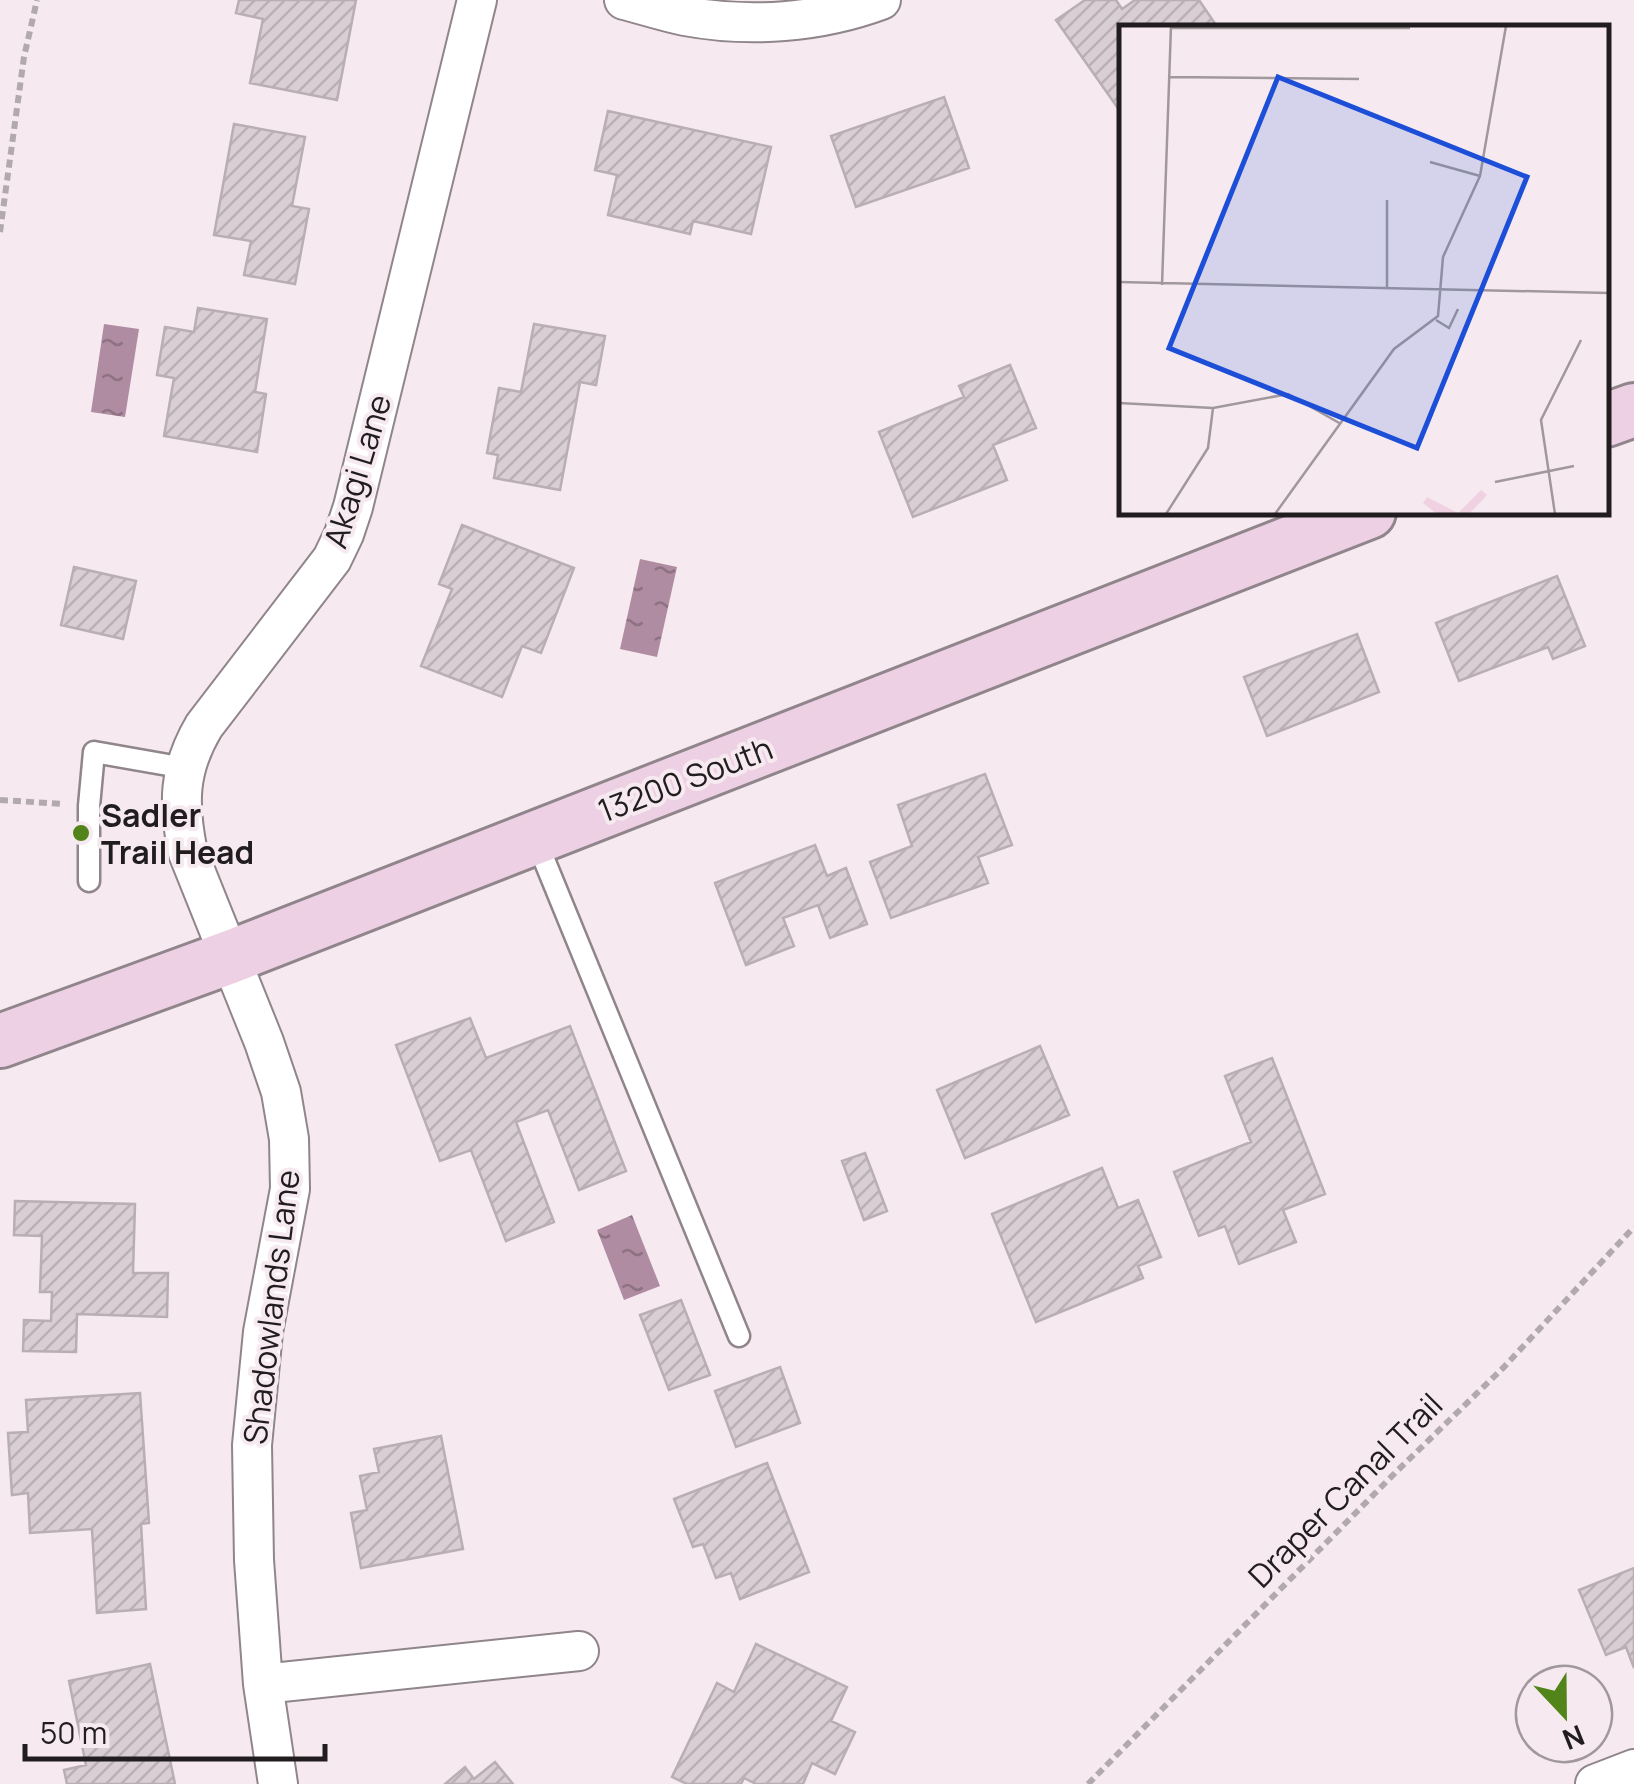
<svg xmlns="http://www.w3.org/2000/svg" width="1634" height="1784" viewBox="0 0 1634 1784" font-family="Manrope,sans-serif">
  <style>
    .water { fill: url(#water-ripples) }
    .building { fill: url(#building-hatch); stroke: #b9aeb4; stroke-width: 2.5 }
    .lines { fill: none; stroke-linecap: round; stroke-linejoin: round }
    .lane-casing { stroke: #8f858b; stroke-width: 25 }
    .street-casing { stroke: #8f858b; stroke-width: 42 }
    .secondary-casing { stroke: #8f858b; stroke-width: 58 }
    .path { stroke: #b2a9ae; stroke-width: 6; stroke-dasharray: 8 5; stroke-linecap: butt }
    .lane { stroke: #fff; stroke-width: 20 }
    .street { stroke: #fff; stroke-width: 38 }
    .secondary { stroke: #edd0e3; stroke-width: 52 }
    .poi-dot { fill: #518419; stroke: #f6eaf0; stroke-width: 4 }
    .labels { text-anchor: middle; dominant-baseline: central; stroke-width: 8; stroke-linejoin: round; paint-order: stroke }
    .street-label { font-size: 32px; fill: #211d1f; stroke: #f6eaf0 }
    .poi-label { font-size: 32px; font-weight: bold; fill: #211d1f; stroke: #f6eaf0; text-anchor: start }
    .inset-road { fill: none; stroke: #a1989c; stroke-width: 2.5 }
    .view { fill: #1d4ed8; fill-opacity: 0.15; stroke: #1d4ed8; stroke-width: 5 }
    .inset-edge { fill: none; stroke: #211d1f; stroke-width: 5 }
  </style>
  <defs>
    <pattern id="water-ripples" width="26" height="14" patternUnits="userSpaceOnUse" patternTransform="scale(2.5)"><rect width="26" height="14" fill="#af8ca1"/><path d="M2 4q2-2 4 0t4 0M15 11q2-2 4 0t4 0" fill="none" stroke="#8e7283"/></pattern>
    <pattern id="building-hatch" width="6" height="6" patternUnits="userSpaceOnUse" patternTransform="scale(2.5)"><rect width="6" height="6" fill="#d9ced4"/><path d="M-1 1l2-2M0 6l6-6M5 7l2-2" fill="none" stroke="#bab0b6"/></pattern>
  </defs>
  <rect width="100%" height="100%" fill="#f6eaf0"/>
  <path class="water" d="M104 324 139 329 125 417 91 412Z
    M640 559 677 567 657 657 620 649Z
    M632 1215 660 1286 624 1300 597 1230Z"/>
  <path class="building" d="M239 0H356L337 100 250 83 263 19 236 13Z
    M1085 0H1116L1122 9 1135 0H1199L1218 28H1122V114L1056 20Z
    M944 97 969 168 856 207 831 136Z
    M608 111 771 147 751 234 693 221 690 234 608 215 617 175 595 170Z
    M234 124 305 137 292 206 309 209 295 284 244 275 251 241 214 235Z
    M198 308 267 319 255 392 266 394 257 452 164 436 174 378 157 375 165 327 194 332Z
    M534 324 605 336 596 385 580 382 560 490 494 478 498 455 487 453 499 388 521 392Z
    M1010 365 1036 428 993 445 1007 480 913 517 879 432 964 397 959 386Z
    M462 525 574 568 541 653 522 646 502 697 421 666 452 589 439 584Z
    M74 567 136 581 123 639 61 625Z
    M1557 576 1585 646 1553 659 1548 647 1459 681 1436 623Z
    M1357 634 1379 692 1267 736 1244 677Z
    M985 774 1012 845 978 857 988 883 891 918 870 862 912 846 898 805Z
    M815 845 827 876 846 868 867 924 830 938 818 905 783 918 794 946 746 965 715 883Z
    M470 1018 486 1058 570 1026 626 1171 579 1190 548 1110 516 1122 554 1222 506 1241 471 1150 440 1161 396 1045Z
    M1040 1046 1069 1115 965 1158 937 1090Z
    M1272 1058 1325 1194 1283 1210 1296 1242 1239 1264 1225 1226 1199 1236 1174 1172 1251 1142 1225 1076Z
    M865 1153 887 1211 864 1220 842 1161Z
    M1102 1168 1118 1208 1138 1200 1161 1257 1138 1266 1143 1278 1036 1322 992 1214Z
    M15 1201 135 1204 133 1273H168L167 1317 77 1314 76 1352 23 1351 24 1320 51 1321 52 1292H40L42 1236 14 1235Z
    M681 1300 710 1375 669 1390 640 1315Z
    M780 1367 800 1423 736 1447 715 1391Z
    M140 1393 149 1523 141 1524 146 1609 97 1613 92 1529 30 1533 28 1493 12 1495 8 1433 28 1432 26 1400Z
    M441 1436 463 1549 361 1568 351 1513 367 1510 360 1476 379 1472 374 1449Z
    M767 1463 809 1572 740 1599 731 1573 716 1578 703 1544 693 1547 674 1499Z
    M1634 1568V1668L1626 1647 1606 1655 1579 1590Z
    M756 1644 847 1687 831 1721 855 1732 835 1774 812 1763 803 1784H756L744 1778 741 1784H687L672 1777 717 1683 734 1692Z
    M150 1664 175 1784H67L64 1770 86 1765 69 1681Z
    M495 1762 513 1784H445L465 1767 474 1779Z"/>
  <g class="lines">
    <defs>
      <path id="lane" d="M536 840 739 1336
        M89 881V806L94 752 185 768"/>
      <path id="street" d="M624 0C644 5 665 12 685 16 750 28 819 23 881 0
        M263 1684 579 1651
        M278 1784 263 1684 254 1560 252 1445 263 1332 290 1189 289 1139 281 1092 264 1042 188 853C178 804 178 770 204 726L332 559 344 534 353 507 477 0
        M1595 1784 1634 1769"/>
      <path id="secondary" d="M1606 420 1634 410
        M0 1041 230 957 1369 512"/>
    </defs>
    <use href="#lane" class="lane-casing"/>
    <use href="#street" class="street-casing"/>
    <use href="#secondary" class="secondary-casing"/>
    <path class="path" d="M0 232 24 57 37 0
      M0 800 64 804
      M1088 1784 1397 1471 1504 1367 1634 1227"/>
    <use href="#lane" class="lane"/>
    <use href="#street" class="street"/>
    <use href="#secondary" class="secondary"/>
  </g>
  <circle class="poi-dot" cx="81" cy="833" r="10"/>
  <g class="labels">
    <g class="street-label">
      <text transform="translate(357 471) rotate(-73)">Akagi Lane</text>
      <text transform="translate(685 779) rotate(-21)">13200 South</text>
      <text transform="translate(271 1307) rotate(-83)">Shadowlands Lane</text>
      <text transform="translate(1345 1490) rotate(-45)">Draper Canal Trail</text>
    </g>
    <g class="poi-label">
      <text x="101" y="815">Sadler<tspan x="101" dy="37">Trail Head</tspan></text>
    </g>
  </g>
  <g transform="translate(1119 25)">
    <rect width="490" height="490" fill="#f6eaf0"/>
    <path d="M362 465 368 470 350 489H318L304 478 308 472 339 488Z" fill="#efd1e2"/>
    <path class="inset-road" d="M52 3H291M50 52 240 54M311 137 361 151M268 175V263M0 257 490 268M43 260 52 1M317 295 330 303 339 284M0 378 94 383 169 369 222 399M376 457 455 441M47 489 89 423 94 383M156 489 275 324 319 291 324 232 361 151 387 1M436 489 422 395 462 315"/>
    <path class="view" d="M159 52 408 152 298 423 50 323Z"/>
    <rect width="490" height="490" class="inset-edge"/>
  </g>
  <g transform="translate(1564 1714) rotate(158)"><circle r="48" fill="#f6eaf0" stroke="#a1989c" stroke-width="2.5"/>
  <path d="M0-8L18 38L0 25L-18 38Z" fill="#518419"/>
  <text y="-15" font-size="28" font-weight="bold" text-anchor="middle" fill="#211d1f">N</text>
  </g>
  <path d="M25 1744v15h300v-15" fill="none" stroke="#211d1f" stroke-width="5"/>
  <text x="40" y="1744" font-size="30" fill="#211d1f" stroke="#f6eaf0" stroke-width="8" paint-order="stroke">50 m</text>
</svg>
